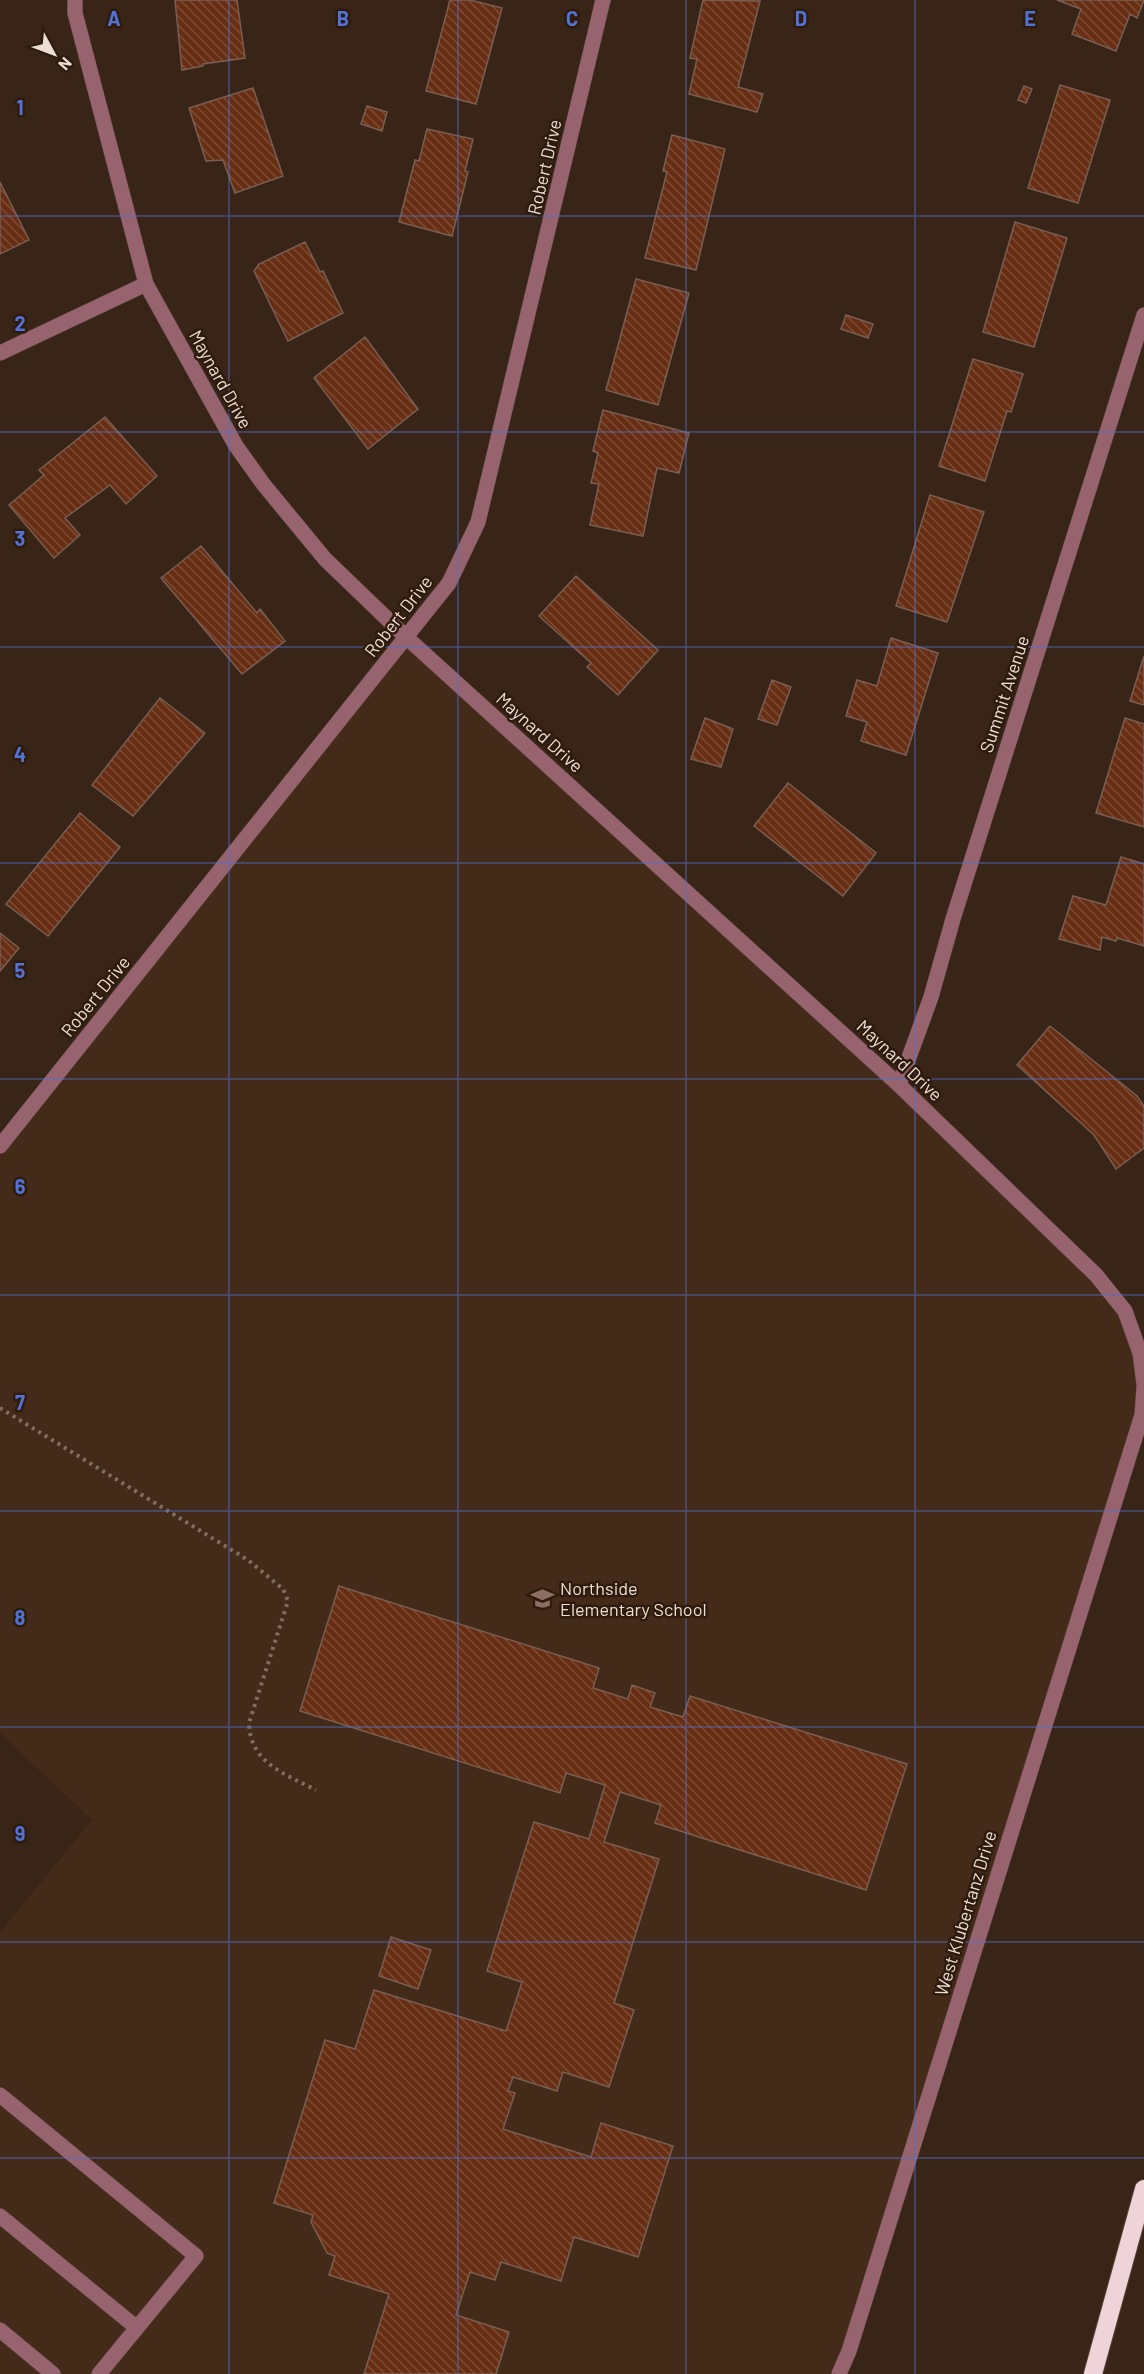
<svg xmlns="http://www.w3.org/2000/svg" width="1144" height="2374" viewBox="0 0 1144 2374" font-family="Barlow,sans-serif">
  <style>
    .built { fill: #442a18 }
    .building { fill: url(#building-back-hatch); stroke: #795e53; stroke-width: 1.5 }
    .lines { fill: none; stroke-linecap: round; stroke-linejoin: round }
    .minor-casing { stroke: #564335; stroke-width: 16 }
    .highway-casing { stroke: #564335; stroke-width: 20 }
    .path { stroke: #806e62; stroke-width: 4; stroke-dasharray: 3 4.5; stroke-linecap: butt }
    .minor { stroke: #96636f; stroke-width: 15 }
    .highway { stroke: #eed3d9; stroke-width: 18 }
    .grid { fill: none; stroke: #5172d7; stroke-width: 1.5; stroke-opacity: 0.55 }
    .labels { text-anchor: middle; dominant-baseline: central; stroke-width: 5; stroke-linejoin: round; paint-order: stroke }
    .street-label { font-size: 18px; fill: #ecded5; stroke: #2f1b0d }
    .poi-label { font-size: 18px; fill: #ecded5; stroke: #2f1b0d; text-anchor: start }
    .grid-label { font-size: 20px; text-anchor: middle; font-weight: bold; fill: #5172d7; stroke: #2f1b0d; stroke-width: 5; stroke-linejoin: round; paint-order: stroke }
  </style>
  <defs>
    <pattern id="building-back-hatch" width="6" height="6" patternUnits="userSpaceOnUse" patternTransform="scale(1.5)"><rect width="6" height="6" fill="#672e13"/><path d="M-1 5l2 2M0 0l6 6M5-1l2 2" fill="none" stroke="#7d4c34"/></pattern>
  </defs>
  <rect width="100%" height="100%" fill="#392517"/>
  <path class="built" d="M406 637 899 1085 1125 1311 1144 1384 839 2374H0V1932L92 1820 0 1733V1146Z"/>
  <path class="building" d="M175 0H237L245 58 203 64V66L182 70Z
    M450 0H470L502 8 476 104 426 91Z
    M703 0 760 1 738 87 763 94 757 112 689 94 697 59 690 58Z
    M1057 0H1144L1137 18 1130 14 1116 51 1072 34 1081 9Z
    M1060 85 1110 100 1078 203 1028 188Z
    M1024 86 1032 89 1026 103 1018 100Z
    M253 88 283 176 235 193 223 160 206 161 189 108Z
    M367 106 387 112 382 131 361 124Z
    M427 129 473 139 465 171 468 172 452 236 399 222 415 160 419 161Z
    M672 135 725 149 696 270 645 258 667 172 663 171Z
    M0 182 29 240 0 254Z
    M1015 222 1067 238 1034 347 983 332Z
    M305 242 320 272 323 271 343 313 288 341 254 271 259 264Z
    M636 279 689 293 658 405 606 390Z
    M846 315 873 324 868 338 841 329Z
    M365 337 418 409 368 449 314 378Z
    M973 359 1023 374 1011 412 1007 411 985 481 939 466Z
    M603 410 689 433 679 473 657 468 643 536 590 525 599 484 591 483 598 453 593 451Z
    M105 417 157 476 126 504 110 485 65 518 80 535 54 558 9 505 44 475 39 470Z
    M930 495 984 512 947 622 896 606Z
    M201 546 257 613 260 609 285 641 242 674 161 578Z
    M576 576 658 650 618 695 587 667 591 663 539 616Z
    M891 638 938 653 906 755 861 741 867 722 846 716 857 680 877 686Z
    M1144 656V705L1130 701Z
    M772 680 791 687 777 725 758 719Z
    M160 698 205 733 133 816 92 785Z
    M705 718 733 729 721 767 691 759Z
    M1125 718 1144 724V827L1096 813Z
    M788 783 876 853 843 896 754 826Z
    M80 813 120 847 48 936 6 904Z
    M1121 857 1144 864V946L1117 938 1116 941 1102 937 1100 950 1059 939 1073 896 1106 905Z
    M0 933 19 948 0 971Z
    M1050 1026 1137 1096 1144 1106V1148L1116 1169 1094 1135 1017 1065Z
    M339 1586 599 1668 593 1688 628 1699 632 1685 655 1693 650 1707 683 1717 690 1696 907 1764 866 1890 655 1823 661 1805 620 1792 604 1842 659 1859 614 2003 634 2010 609 2087 563 2072 557 2091 513 2077 508 2091 515 2093 503 2129 591 2157 601 2123 673 2146 638 2257 574 2237 561 2281 501 2262 495 2280 470 2272 456 2315 509 2332 496 2374H364L389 2294 329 2275 335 2256 327 2253 311 2222 313 2215 274 2203 325 2040 355 2049 374 1990 506 2031 522 1982 487 1971 534 1822 589 1839 605 1785 566 1773 560 1793 300 1711Z
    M391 1937 431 1950 418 1989 379 1976Z"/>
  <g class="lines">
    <defs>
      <path id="minor" d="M75 0V13L146 284 236 446 264 485 325 559 406 637 899 1085 1096 1275 1125 1311 1140 1353 1144 1384
        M0 353 146 284
        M899 1085 931 997 953 919 1144 315
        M0 1146 449 583 478 522 603 0
        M0 2095 196 2256 99 2374
        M0 2216 137 2328
        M0 2330 53 2374
        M839 2374 849 2351 1142 1415 1144 1387"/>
      <path id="highway" d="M1093 2374 1144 2189"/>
    </defs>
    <use href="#minor" class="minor-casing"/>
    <use href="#highway" class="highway-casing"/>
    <path class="path" d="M0 1408 248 1560 283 1589 288 1601 249 1723C250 1763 285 1774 316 1790"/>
    <use href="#minor" class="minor"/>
    <use href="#highway" class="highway"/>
  </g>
  <path class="grid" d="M229 0V2374M458 0V2374M686 0V2374M915 0V2374M0 216H1144M0 432H1144M0 647H1144M0 863H1144M0 1079H1144M0 1295H1144M0 1511H1144M0 1727H1144M0 1942H1144M0 2158H1144"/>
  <defs>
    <symbol id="school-bare" viewBox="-9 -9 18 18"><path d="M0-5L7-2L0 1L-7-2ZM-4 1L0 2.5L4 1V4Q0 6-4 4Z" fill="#8d6e63" stroke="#2f1b0d" stroke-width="2.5" paint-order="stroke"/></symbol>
  </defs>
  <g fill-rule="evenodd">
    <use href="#school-bare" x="526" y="1582" width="33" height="33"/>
  </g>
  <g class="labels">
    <g class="street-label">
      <text transform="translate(544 167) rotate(-77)">Robert Drive</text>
      <text transform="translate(221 379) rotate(61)">Maynard Drive</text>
      <text transform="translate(398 616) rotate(-52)">Robert Drive</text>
      <text transform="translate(1004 694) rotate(-72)">Summit Avenue</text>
      <text transform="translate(540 732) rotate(42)">Maynard Drive</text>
      <text transform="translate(95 996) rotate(-51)">Robert Drive</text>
      <text transform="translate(900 1060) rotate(43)">Maynard Drive</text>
      <text transform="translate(965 1913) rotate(-73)">West Klubertanz Drive</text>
    </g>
    <g class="poi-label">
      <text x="560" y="1588">Northside<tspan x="560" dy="21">Elementary School</tspan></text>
    </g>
  </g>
  <g class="grid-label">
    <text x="114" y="26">A</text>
    <text x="343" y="26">B</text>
    <text x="572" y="26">C</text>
    <text x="801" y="26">D</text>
    <text x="1030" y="26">E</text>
    <text x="20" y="115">1</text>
    <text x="20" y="331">2</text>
    <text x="20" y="546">3</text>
    <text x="20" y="762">4</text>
    <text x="20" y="978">5</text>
    <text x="20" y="1194">6</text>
    <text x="20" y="1410">7</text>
    <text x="20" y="1625">8</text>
    <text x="20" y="1841">9</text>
  </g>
  <g transform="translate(54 54) rotate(131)" stroke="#2f1b0d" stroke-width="4.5" paint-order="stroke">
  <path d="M0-4.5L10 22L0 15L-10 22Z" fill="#ecded5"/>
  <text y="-9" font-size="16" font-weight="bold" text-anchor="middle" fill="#ecded5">N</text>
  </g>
</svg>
